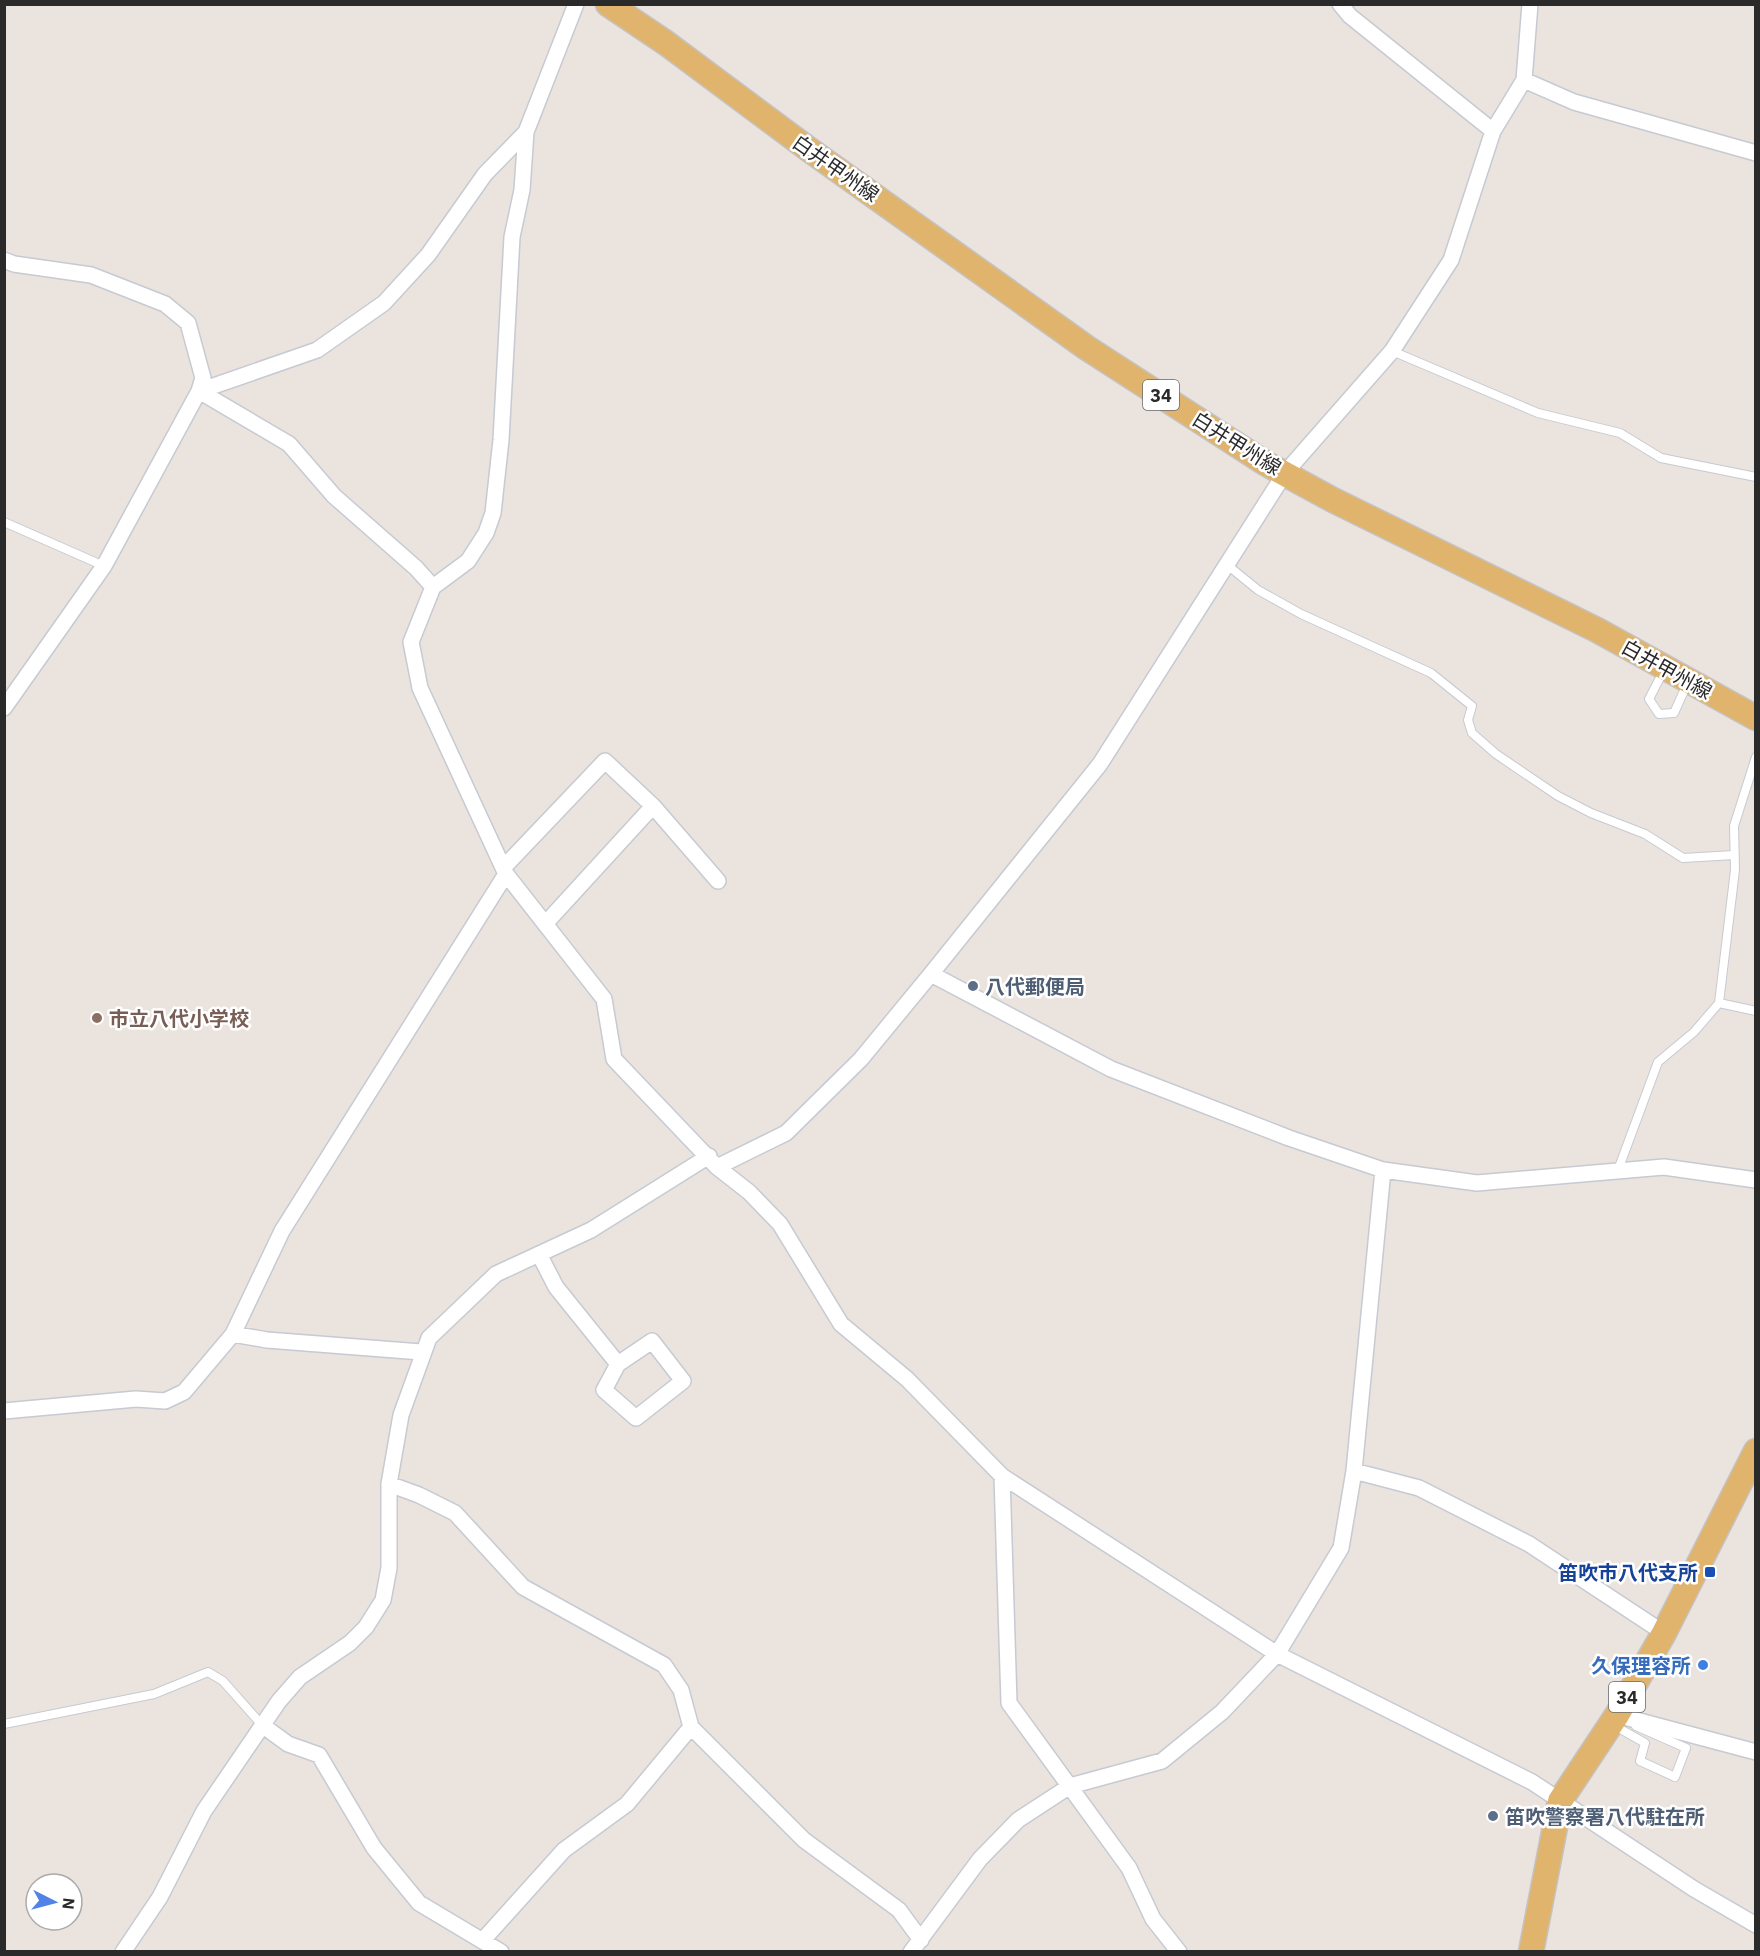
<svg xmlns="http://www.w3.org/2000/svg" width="1760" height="1956" viewBox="0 0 1760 1956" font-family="'IBM Plex Sans','Noto Sans JP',sans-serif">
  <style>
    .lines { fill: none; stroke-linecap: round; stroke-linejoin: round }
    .service-casing { stroke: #c6cad2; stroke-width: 10 }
    .minor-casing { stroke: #c6cad2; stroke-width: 18 }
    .primary-casing { stroke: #c3c3c3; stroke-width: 27 }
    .service { stroke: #fff; stroke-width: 8 }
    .minor { stroke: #fff; stroke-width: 15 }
    .primary { stroke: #e1b46d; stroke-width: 24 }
    .service-dot { fill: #5c6f8a; stroke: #fff; stroke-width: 2 }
    .education-dot { fill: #8d6e63; stroke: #fff; stroke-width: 2 }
    .transit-dot { fill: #1a4fb4; stroke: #fff; stroke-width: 2 }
    .shop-dot { fill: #3f7fe0; stroke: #fff; stroke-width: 2 }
    .labels { text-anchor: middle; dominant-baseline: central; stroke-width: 5; stroke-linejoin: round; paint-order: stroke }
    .shield { fill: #fff; stroke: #6a6a6a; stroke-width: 1.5 }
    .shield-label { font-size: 18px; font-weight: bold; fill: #2a2a2a }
    .street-label { font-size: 20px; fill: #2a2a2a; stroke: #fff }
    .service-label { font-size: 20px; font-weight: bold; fill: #4e5e75; stroke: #fff; text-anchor: start }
    .education-label { font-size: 20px; font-weight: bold; fill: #785e54; stroke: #fff; text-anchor: start }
    .transit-label { font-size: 20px; font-weight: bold; fill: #164399; stroke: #fff; text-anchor: end }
    .shop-label { font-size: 20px; font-weight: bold; fill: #366cbe; stroke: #fff; text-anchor: end }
  </style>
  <rect width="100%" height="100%" fill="#ebe3de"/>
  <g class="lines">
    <defs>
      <path id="service" d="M1392 351 1538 413 1620 433 1661 458 1756 477
        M4 522 104 566
        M1226 564 1258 590 1301 614 1431 673 1472 706 1468 720 1472 733 1496 754 1558 796 1591 813 1645 834 1683 858 1734 855
        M1664 670 1649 699 1659 714 1674 713 1688 682
        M1719 1003 1756 1011
        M1618 1170 1658 1062 1694 1032 1719 1003 1735 870 1734 826 1756 757
        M4 1724 154 1694 208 1672 223 1681 262 1725
        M1615 1726 1645 1743 1640 1761 1675 1777 1686 1748 1636 1726"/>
      <path id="minor" d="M576 4 526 132 522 190 512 237 501 440 493 513 486 533 468 561 433 587 411 642 420 688 506 874 604 999 614 1059 717 1167 749 1192 780 1224 841 1324 907 1379 1002 1476 1277 1654 1532 1782 1694 1889 1756 1925
        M1340 4 1350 16 1493 131
        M1524 80 1574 102 1756 153
        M4 260 14 264 91 275 165 304 188 323 203 378 199 391 104 566 4 708
        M199 391 317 350 384 303 428 255 485 174 526 132
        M199 391 289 444 334 496 416 568 433 587
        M504 867 605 761 653 806 718 881
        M545 924 653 806
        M931 974 1111 1069 1289 1138 1383 1170 1477 1183 1664 1167 1756 1180
        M717 1167 786 1133 861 1059 931 974 1100 764 1285 473 1392 351 1451 260 1493 131 1524 80 1530 4
        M539 1254 556 1287 618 1364 604 1390 636 1418 683 1381 652 1341 618 1364
        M233 1334 267 1340 421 1352
        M4 1411 136 1399 165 1401 184 1392 233 1334 282 1231 506 874
        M1354 1471 1419 1488 1529 1544 1664 1633
        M1002 1476 1009 1703 1129 1868 1153 1919 1179 1952
        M389 1484 419 1495 455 1513 523 1587 664 1665 681 1690 691 1727 804 1840 899 1910 921 1940
        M1617 1715 1756 1752
        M262 1725 288 1744 319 1755 374 1848 419 1903 501 1952
        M483 1940 564 1850 627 1804 691 1727
        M123 1952 160 1897 204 1811 279 1701 300 1677 350 1643 366 1627 383 1600 389 1568V1484L401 1415 429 1338 496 1274 591 1230 709 1156
        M911 1952 980 1859 1018 1820 1070 1786 1162 1761 1222 1712 1277 1654 1341 1548 1354 1471 1383 1170"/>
      <path id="primary" d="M608 4 666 43 807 148 1087 348 1265 463 1333 500 1597 630 1756 718
        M1531 1952 1560 1801 1617 1715 1664 1633 1756 1451"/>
    </defs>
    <use href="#service" class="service-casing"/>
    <use href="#minor" class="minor-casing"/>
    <use href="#primary" class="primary-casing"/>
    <use href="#service" class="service"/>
    <use href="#minor" class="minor"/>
    <use href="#primary" class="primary"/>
  </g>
  <g class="service-dot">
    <circle cx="973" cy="986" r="6"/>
    <circle cx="1493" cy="1816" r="6"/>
  </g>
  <circle class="education-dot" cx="97" cy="1018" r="6"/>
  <rect class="transit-dot" x="1704" y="1566" width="12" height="12" rx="3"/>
  <circle class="shop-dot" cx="1703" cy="1665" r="6"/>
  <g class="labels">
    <g class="shield">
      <rect x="1143" y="380" width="36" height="30" rx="4.5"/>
      <rect x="1609" y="1682" width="36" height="30" rx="4.5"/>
    </g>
    <g class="shield-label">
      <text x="1161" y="395">34</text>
      <text x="1627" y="1697">34</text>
    </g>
    <g class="street-label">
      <text transform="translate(836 168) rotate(35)">白井甲州線</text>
      <text transform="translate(1237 443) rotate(32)">白井甲州線</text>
      <text transform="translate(1667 669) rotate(29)">白井甲州線</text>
    </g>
    <g class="service-label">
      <text x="985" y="986">八代郵便局</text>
      <text x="1505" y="1816">笛吹警察署八代駐在所</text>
    </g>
    <g class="education-label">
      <text x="109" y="1018">市立八代小学校</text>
    </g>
    <g class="transit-label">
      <text x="1698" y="1572">笛吹市八代支所</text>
    </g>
    <g class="shop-label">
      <text x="1691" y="1665">久保理容所</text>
    </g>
  </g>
  <rect width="1760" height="1956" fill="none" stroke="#2a2a2a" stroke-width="12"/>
  <g transform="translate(54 1902) rotate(96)"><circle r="28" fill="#ffffff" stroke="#aaaaaa" stroke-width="1.5"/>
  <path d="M0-4.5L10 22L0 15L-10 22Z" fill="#5083e5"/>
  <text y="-9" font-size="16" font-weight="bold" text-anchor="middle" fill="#2a2a2a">N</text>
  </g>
</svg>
